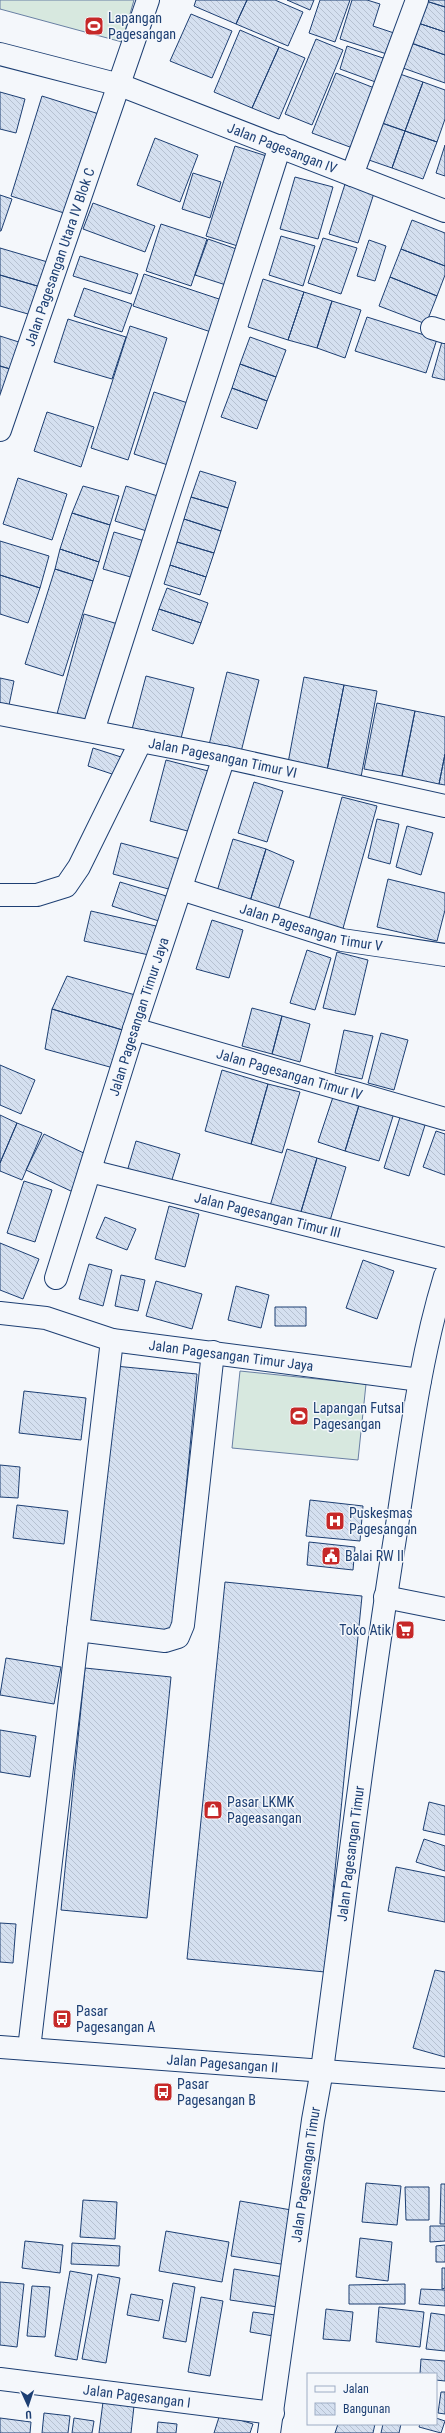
<svg xmlns="http://www.w3.org/2000/svg" width="445" height="2433" viewBox="0 0 445 2433" font-family="'Roboto Condensed',sans-serif">
  <style>
    .garden { fill: #d7e8df; stroke: #687fa3 }
    .building { fill: url(#building-back-hatch); stroke: #1d3f73 }
    .lines { fill: none; stroke-linecap: round; stroke-linejoin: round }
    .minor-casing { stroke: #1d3f73; stroke-width: 24 }
    .minor { stroke: #f4f7fb; stroke-width: 22 }
    .labels { text-anchor: middle; dominant-baseline: central; stroke-width: 3; stroke-linejoin: round; paint-order: stroke }
    .poi-label { font-size: 14px; fill: #1d3f73; stroke: #f4f7fb; text-anchor: start }
    .street-label { font-size: 14px; fill: #1d3f73; stroke: #f4f7fb }
  </style>
  <defs>
    <pattern id="building-back-hatch" width="6" height="6" patternUnits="userSpaceOnUse"><rect width="6" height="6" fill="#d5e0f0"/><path d="M-1 5l2 2M0 0l6 6M5-1l2 2" fill="none" stroke="#b6c1d1"/></pattern>
  </defs>
  <rect width="100%" height="100%" fill="#f4f7fb"/>
  <path class="garden" d="M0 0H134L122 42 0 9Z
    M240 1371 366 1384 358 1460 232 1448Z"/>
  <path class="building" d="M196 0H247L236 24 194 6Z
    M247 0H275L303 12 288 46 236 24Z
    M287 0H314L310 10Z
    M320 0H350L335 42 309 33Z
    M352 0H367L380 4 373 26 400 35 393 56 340 39Z
    M426 0H445V7L426 1Z
    M426 1 445 7V32L418 23Z
    M191 14 232 31 212 78 170 61Z
    M418 23 445 32V55L411 43Z
    M240 30 279 47 252 108 214 92Z
    M316 39 343 50 312 125 285 114Z
    M411 43 445 55V83L403 68Z
    M347 46 389 60 381 84 340 69Z
    M279 47 305 58 279 119 252 108Z
    M336 73 382 91 358 150 312 133Z
    M397 73 423 82 405 131 379 122Z
    M423 82 445 90V119L437 142 405 131Z
    M0 92 25 99 16 133 0 129Z
    M42 96 99 114 67 214 11 196Z
    M379 122 405 131 392 168 366 159Z
    M405 131 437 142 423 179 392 168Z
    M155 138 198 155 180 202 137 185Z
    M445 145V176L436 173Z
    M235 146 273 158 244 248 206 236Z
    M193 173 221 182 210 218 182 209Z
    M295 177 333 187 318 239 280 229Z
    M346 181 375 190 358 243 329 234Z
    M0 195 12 199 1 231H0Z
    M93 203 155 226 145 252 83 229Z
    M412 220 445 233V266L401 249Z
    M161 224 207 239 191 286 146 271Z
    M281 236 315 246 303 286 269 275Z
    M323 238 357 248 341 294 308 283Z
    M208 239 245 252 232 287 195 275Z
    M369 240 386 246 375 281 357 276Z
    M0 248 51 263 44 288 0 275Z
    M401 249 445 266V275L437 296 390 277Z
    M80 256 138 274 131 294 73 276Z
    M144 274 228 302 217 334 133 306Z
    M0 275 44 288 35 316 0 306Z
    M390 277 437 296 426 324 379 306Z
    M263 279 304 292 288 340 248 327Z
    M84 288 132 304 122 332 74 316Z
    M304 292 332 301 317 348 288 340Z
    M332 301 361 310 345 358 317 348Z
    M367 317 437 339 426 373 355 351Z
    M68 319 126 337 112 379 54 362Z
    M130 326 167 338 128 460 91 448Z
    M0 336 25 344 17 371 0 366Z
    M250 337 286 350 276 377 240 364Z
    M443 338 445 339V380L432 377Z
    M240 364 276 377 267 401 232 388Z
    M0 366 17 371 0 397Z
    M232 388 267 401 257 429 221 417Z
    M154 392 194 405 174 467 134 454Z
    M47 412 94 427 81 467 34 451Z
    M200 471 236 482 228 508 191 497Z
    M18 478 67 494 52 540 3 524Z
    M83 486 119 496 110 525 72 513Z
    M126 486 164 498 153 533 115 521Z
    M191 497 228 508 221 531 184 519Z
    M72 513 110 525 99 562 60 549Z
    M184 519 221 531 214 553 177 542Z
    M114 532 151 543 141 580 103 569Z
    M0 541 49 556 40 588 0 575Z
    M177 542 214 553 206 577 170 565Z
    M60 549 99 562 93 581 55 569Z
    M170 565 206 577 200 595 164 584Z
    M55 569 93 581 63 676 25 664Z
    M0 575 40 588 28 623 0 614Z
    M167 588 208 603 201 623 159 609Z
    M159 609 201 623 193 644 152 630Z
    M84 614 118 624 91 723 57 714Z
    M227 672 259 680 240 756 208 749Z
    M146 676 194 688 179 746 131 733Z
    M304 677 344 685 327 770 288 763Z
    M0 678 14 681 8 710 0 708Z
    M344 685 377 691 361 777 327 770Z
    M377 703 415 711 402 776 364 769Z
    M415 711 445 717V754L439 784 402 776Z
    M93 748 121 757 115 775 88 766Z
    M445 754V785L439 784Z
    M166 760 212 772 195 833 150 821Z
    M254 782 283 791 267 842 238 833Z
    M342 797 377 806 342 932 308 923Z
    M377 819 399 824 390 864 368 858Z
    M407 826 433 833 421 875 396 867Z
    M233 839 266 849 248 908 215 898Z
    M121 843 184 860 176 891 113 874Z
    M266 849 294 861 276 916 248 908Z
    M388 879 445 893V910L437 941 377 927Z
    M120 882 173 898 165 923 112 906Z
    M91 911 156 926 149 955 84 941Z
    M212 920 243 930 229 978 196 969Z
    M307 950 331 958 315 1010 290 1003Z
    M337 952 368 960 355 1015 323 1008Z
    M67 976 139 996 126 1031 52 1009Z
    M252 1008 282 1016 272 1054 242 1046Z
    M52 1009 126 1031 117 1069 45 1049Z
    M282 1016 310 1024 300 1062 272 1054Z
    M344 1030 373 1036 362 1079 335 1073Z
    M381 1033 408 1040 394 1090 368 1083Z
    M0 1065 35 1080 21 1114 0 1105Z
    M222 1070 268 1084 251 1144 205 1131Z
    M268 1084 300 1092 282 1153 251 1144Z
    M334 1094 360 1102 345 1151 318 1142Z
    M360 1102 394 1113 379 1161 345 1151Z
    M401 1114 426 1122 409 1176 384 1168Z
    M0 1115 17 1123 0 1163Z
    M17 1123 42 1133 22 1180 0 1171V1163Z
    M436 1131 445 1134V1175L423 1167Z
    M44 1134 90 1156 73 1192 26 1170Z
    M136 1141 180 1154 169 1189 126 1175Z
    M287 1149 317 1158 300 1215 270 1206Z
    M317 1158 346 1167 329 1224 300 1215Z
    M24 1181 52 1190 35 1242 7 1233Z
    M169 1206 199 1214 185 1267 155 1259Z
    M105 1217 136 1229 127 1250 96 1238Z
    M0 1243 39 1259 23 1299 0 1290Z
    M363 1260 394 1271 377 1319 346 1308Z
    M89 1264 112 1270 103 1306 79 1299Z
    M121 1275 145 1280 138 1311 115 1306Z
    M156 1281 202 1294 192 1329 146 1316Z
    M236 1286 269 1295 261 1328 228 1320Z
    M275 1307H306V1326H275Z
    M115 1366 197 1374 172 1635 89 1627Z
    M24 1391 86 1398 81 1440 19 1433Z
    M0 1465 20 1467 18 1498 0 1497Z
    M310 1500 363 1506 360 1541 306 1536Z
    M17 1505 68 1511 64 1544 13 1538Z
    M309 1542 355 1547 353 1570 307 1565Z
    M225 1582 362 1596 325 1972 187 1959Z
    M6 1658 61 1667 54 1704 0 1695Z
    M85 1668 171 1677 147 1918 61 1910Z
    M0 1730 36 1736 30 1777 0 1772Z
    M429 1802 445 1806V1835L423 1830Z
    M424 1839 445 1846V1871L416 1862Z
    M396 1867 445 1877V1922L388 1911Z
    M0 1923 16 1924 13 1963 0 1962Z
    M435 1970 445 1972V2057L413 2048Z
    M366 2183 401 2186 397 2225 362 2222Z
    M441 2184H445V2224H440Z
    M405 2187H429V2220H406Z
    M83 2200 117 2202 115 2239 80 2237Z
    M240 2201 297 2211 287 2265 231 2256Z
    M430 2226H445V2241L430 2242Z
    M166 2231 229 2242 222 2282 159 2271Z
    M360 2238 392 2242 388 2281 356 2277Z
    M25 2241 63 2245 60 2273 22 2268Z
    M72 2243 120 2246 119 2266 71 2264Z
    M445 2245V2262H436V2246Z
    M442 2268H445V2288L442 2289Z
    M234 2269 283 2277 278 2307 230 2300Z
    M70 2271 92 2275 77 2360 55 2356Z
    M98 2274 120 2278 106 2363 82 2359Z
    M0 2282 24 2284 17 2347 0 2345Z
    M173 2283 195 2287 186 2342 163 2338Z
    M405 2284V2304H349V2285Z
    M32 2286 50 2287 45 2337 27 2336Z
    M421 2289 445 2290V2306L419 2304Z
    M131 2294 163 2300 159 2321 127 2315Z
    M201 2297 223 2301 210 2376 188 2372Z
    M379 2307 424 2312 420 2347 376 2342Z
    M326 2309 353 2312 350 2341 323 2339Z
    M253 2312 283 2316 279 2337 250 2332Z
    M431 2313 445 2315V2351L426 2349Z
    M421 2359 445 2361V2381L436 2380V2374H420Z
    M441 2392H445V2414L438 2413Z
    M103 2402 134 2406 131 2433H99Z
    M44 2413 70 2416 68 2433H42Z
    M220 2414 253 2424 250 2433H214Z
    M0 2418 31 2422 30 2433H0Z
    M74 2418 94 2421 92 2433H72Z
    M436 2418 445 2421 441 2433 419 2427 420 2424H436Z
    M158 2422 177 2424 176 2433H157Z
    M338 2424H375L373 2433H335Z
    M383 2424H401L399 2433H381Z"/>
  <g class="lines">
    <defs>
      <g id="minor">
        <path id="s1" d="M0 54 120 85 445 211"/>
        <path d="M352 175 417 0"/>
        <path d="M432 328 445 332"/>
        <path id="s2" d="M0 430 148 0"/>
        <path id="s3" d="M0 714 224 757 445 806"/>
        <path d="M93 731 280 146"/>
        <path id="s4" d="M181 889 342 940 445 955"/>
        <path d="M0 895H37L66 886 79 867 141 741"/>
        <path id="s5" d="M134 1029 445 1119"/>
        <path id="s6" d="M90 1171 445 1259"/>
        <path id="s7" d="M56 1278 134 1029 224 757"/>
        <path id="s8" d="M0 1313 46 1318 112 1340 420 1380"/>
        <path d="M385 1597 445 1609"/>
        <path d="M78 1630 165 1641 178 1637 183 1625 213 1352"/>
        <path id="s9" d="M0 2047 445 2080"/>
        <path d="M29 2049 112 1340"/>
        <path id="s10" d="M0 2379 273 2413"/>
        <path id="s11" d="M269 2433 313 2120 322 2070C346 1892 367 1714 395 1538 409 1450 419 1361 445 1276"/>
      </g>
    </defs>
    <use href="#minor" class="minor-casing"/>
    <use href="#minor" class="minor"/>
  </g>
  <defs>
    <symbol id="stadium-square" viewBox="-11 -11 22 22"><rect x="-9" y="-9" width="18" height="18" rx="4" fill="#c62828" stroke="#f4f7fb"/><path d="M0-5a6.5 5 0 1 0 0 10a6.5 5 0 1 0 0-10ZM-3.5-1.8h7v3.6h-7Z" fill="#fff"/></symbol>
    <symbol id="hospital-square" viewBox="-11 -11 22 22"><rect x="-9" y="-9" width="18" height="18" rx="4" fill="#c62828" stroke="#f4f7fb"/><path d="M-5-5h3v3.5h4V-5h3V5h-3V1.5h-4V5h-3Z" fill="#fff"/></symbol>
    <symbol id="civic-square" viewBox="-11 -11 22 22"><rect x="-9" y="-9" width="18" height="18" rx="4" fill="#c62828" stroke="#f4f7fb"/><path d="M-.6-6.5H3V-4.5H.6V-3L4-1V1h2V6H-6V1h2V-1L-.6-3ZM-1.2 2.5V6h2.4V2.5Z" fill="#fff"/></symbol>
    <symbol id="supermarket-square" viewBox="-11 -11 22 22"><rect x="-9" y="-9" width="18" height="18" rx="4" fill="#c62828" stroke="#f4f7fb"/><path d="M-6-5.5h2.5l.6 2H6L4.5 2H-2.5L-4.4-4H-6ZM-1.5 3.2a1.3 1.3 0 1 0 .1 0ZM3 3.2a1.3 1.3 0 1 0 .1 0Z" fill="#fff"/></symbol>
    <symbol id="shop-square" viewBox="-11 -11 22 22"><rect x="-9" y="-9" width="18" height="18" rx="4" fill="#c62828" stroke="#f4f7fb"/><path d="M-5-2.5h2.3a2.7 3.5 0 0 1 5.4 0H5L5.5 6h-11ZM-1.5-2.5h3a1.5 2.3 0 0 0-3 0Z" fill="#fff"/></symbol>
    <symbol id="bus-square" viewBox="-11 -11 22 22"><rect x="-9" y="-9" width="18" height="18" rx="4" fill="#c62828" stroke="#f4f7fb"/><path d="M-5-6H5V4H4V6H2V4H-2V6H-4V4H-5ZM-3.5-4V0h7V-4ZM-3.5 1.2v1.5H-2V1.2ZM2 1.2v1.5H3.5V1.2Z" fill="#fff"/></symbol>
  </defs>
  <g fill-rule="evenodd">
    <use href="#stadium-square" x="83" y="15" width="22" height="22"/>
    <use href="#stadium-square" x="288" y="1405" width="22" height="22"/>
    <use href="#hospital-square" x="324" y="1510" width="22" height="22"/>
    <use href="#civic-square" x="320" y="1545" width="22" height="22"/>
    <use href="#supermarket-square" x="394" y="1619" width="22" height="22"/>
    <use href="#shop-square" x="202" y="1799" width="22" height="22"/>
    <use href="#bus-square" x="51" y="2008" width="22" height="22"/>
    <use href="#bus-square" x="152" y="2081" width="22" height="22"/>
  </g>
  <g class="labels">
    <g class="poi-label">
      <text x="108" y="18">Lapangan<tspan x="108" dy="16">Pagesangan</tspan></text>
      <text x="313" y="1408">Lapangan Futsal<tspan x="313" dy="16">Pagesangan</tspan></text>
      <text x="349" y="1513">Puskesmas<tspan x="349" dy="16">Pagesangan</tspan></text>
      <text x="345" y="1556">Balai RW II</text>
      <text x="391" y="1630" text-anchor="end">Toko Atik</text>
      <text x="227" y="1802">Pasar LKMK<tspan x="227" dy="16">Pageasangan</tspan></text>
      <text x="76" y="2011">Pasar<tspan x="76" dy="16">Pagesangan A</tspan></text>
      <text x="177" y="2084">Pasar<tspan x="177" dy="16">Pagesangan B</tspan></text>
    </g>
    <g class="street-label">
      <text stroke="none"><textPath href="#s1" startOffset="298">Jalan Pagesangan IV</textPath></text>
      <text stroke="none"><textPath href="#s2" startOffset="183">Jalan Pagesangan Utara IV Blok C</textPath></text>
      <text stroke="none"><textPath href="#s3" startOffset="227">Jalan Pagesangan Timur VI</textPath></text>
      <text stroke="none"><textPath href="#s4" startOffset="136">Jalan Pagesangan Timur V</textPath></text>
      <text stroke="none"><textPath href="#s7" startOffset="274">Jalan Pagesangan Timur Jaya</textPath></text>
      <text stroke="none"><textPath href="#s5" startOffset="162">Jalan Pagesangan Timur IV</textPath></text>
      <text stroke="none"><textPath href="#s6" startOffset="183">Jalan Pagesangan Timur III</textPath></text>
      <text stroke="none"><textPath href="#s8" startOffset="236">Jalan Pagesangan Timur Jaya</textPath></text>
      <text stroke="none"><textPath href="#s11" startOffset="585">Jalan Pagesangan Timur</textPath></text>
      <text stroke="none"><textPath href="#s9" startOffset="223">Jalan Pagesangan II</textPath></text>
      <text stroke="none"><textPath href="#s11" startOffset="261">Jalan Pagesangan Timur</textPath></text>
      <text stroke="none"><textPath href="#s10" startOffset="138">Jalan Pagesangan I</textPath></text>
    </g>
  </g>
  <rect x="307" y="2373" width="130" height="52" fill="#f4f7fb" stroke="#9eadc5"/>
  <rect x="315" y="2386" width="20" height="6" fill="#f4f7fb" stroke="#9eadc5"/>
  <text x="343" y="2393" font-size="12" fill="#1d3f73">Jalan</text>
  <rect x="315" y="2403" width="20" height="12" fill="url(#building-back-hatch)" stroke="#9eadc5"/>
  <text x="343" y="2413" font-size="12" fill="#1d3f73">Bangunan</text>
  <g transform="translate(28 2405) rotate(177)" stroke="#f4f7fb" stroke-width="3" paint-order="stroke">
  <path d="M0-3L7 15L0 10L-7 15Z" fill="#1d3f73"/>
  <text y="-6" font-size="11" font-weight="bold" text-anchor="middle" fill="#1d3f73">U</text>
  </g>
</svg>
